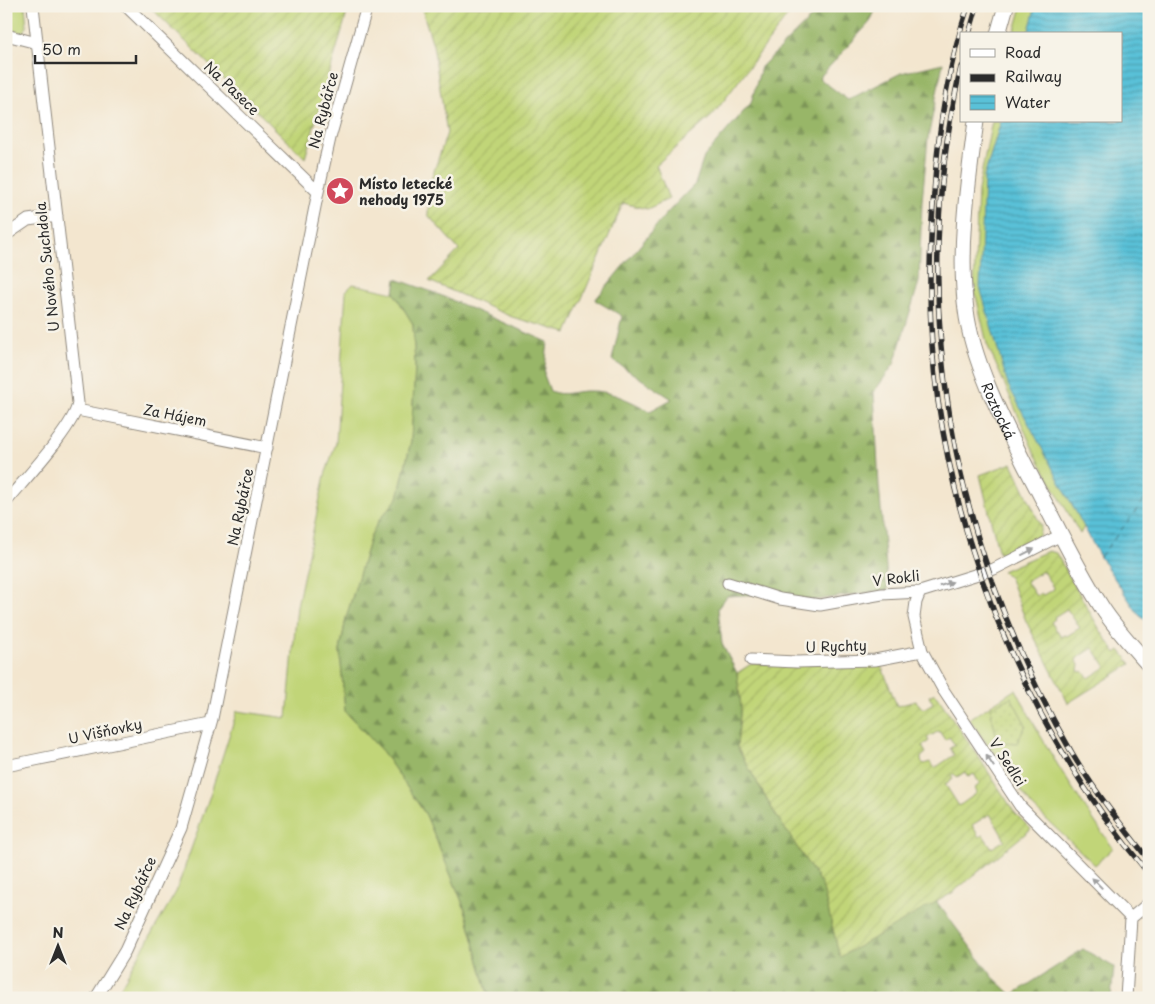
<svg xmlns="http://www.w3.org/2000/svg" width="1155" height="1004" viewBox="0 0 1155 1004" font-family="'Playpen Sans',sans-serif">
  <style>
    .grass { fill: #c1d578; stroke: #768052 }
    .forest { fill: url(#forest-firs); stroke: #62704a }
    .park { fill: url(#park-dots); stroke: #768052 }
    .garden { fill: url(#garden-furrows); stroke: #768052; fill-rule: evenodd }
    .water { fill: url(#water-rules); stroke: #427682 }
    .lines { fill: none; stroke-linecap: round; stroke-linejoin: round }
    .ferry { stroke: #39585f; stroke-width: 1; stroke-dasharray: 6 5; stroke-linecap: butt }
    .minor-casing { stroke: #8f887d; stroke-width: 13 }
    .secondary-casing { stroke: #8f887d; stroke-width: 17 }
    .minor { stroke: #fff; stroke-width: 11 }
    .secondary { stroke: #fff; stroke-width: 15 }
    .rail-casing { stroke: #2b2b2b; stroke-width: 5.5 }
    .rail { stroke: #f7f3e8; stroke-width: 4; stroke-dasharray: 11; stroke-linecap: butt }
    .oneway { fill: #a0a0a0 }
    .labels { text-anchor: middle; dominant-baseline: central; stroke-width: 5; stroke-linejoin: round; paint-order: stroke }
    .street-label { font-size: 14px; fill: #2b2b2b; stroke: #f7f3e8 }
    .poi-label { font-size: 14px; font-weight: bold; fill: #2b2b2b; stroke: #f7f3e8; text-anchor: start }
  </style>
  <defs>
    <pattern id="forest-firs" width="22" height="20" patternUnits="userSpaceOnUse" patternTransform="scale(1.25)"><rect width="22" height="20" fill="#98b668"/><path d="M5 1l3.5 6h-7zM16 11l3.5 6h-7z" fill="#7c9456"/></pattern>
    <pattern id="park-dots" width="8" height="8" patternUnits="userSpaceOnUse" patternTransform="scale(1.25)"><rect width="8" height="8" fill="#c1d578"/><path d="M2 2h.1M6 6h.1" fill="none" stroke="#a6b768" stroke-width="1.8" stroke-linecap="round"/></pattern>
    <pattern id="garden-furrows" width="10" height="10" patternUnits="userSpaceOnUse" patternTransform="scale(1.25)"><rect width="10" height="10" fill="#c1d578"/><path d="M-1 1l2-2M0 10L10 0M9 11l2-2" fill="none" stroke="#a6b768"/></pattern>
    <pattern id="water-rules" width="6" height="5" patternUnits="userSpaceOnUse" patternTransform="scale(1.25)"><rect width="6" height="5" fill="#5ac1d8"/><path d="M0 2.5h6" fill="none" stroke="#4b9daf"/></pattern>
  </defs>
  <rect width="100%" height="100%" fill="#f7f3e8"/>
  <filter id="ink" filterUnits="userSpaceOnUse"><feTurbulence type="fractalNoise" baseFrequency=".02" numOctaves="2"/><feDisplacementMap in="SourceGraphic" scale="10" xChannelSelector="R" yChannelSelector="G"/><feConvolveMatrix kernelMatrix="1 2 1 2 8 2 1 2 1" color-interpolation-filters="sRGB"/></filter>
  <filter id="wash" filterUnits="userSpaceOnUse"><feTurbulence type="fractalNoise" baseFrequency=".0096" numOctaves="4" result="noise"/><feDisplacementMap in="SourceGraphic" scale="20" xChannelSelector="R" yChannelSelector="G"/><feGaussianBlur stdDeviation="1.12" result="paint"/><feColorMatrix in="noise" values="0 0 0 0 0 0 0 0 0 0 0 0 0 0 0 0 0 1.4 0 .05"/><feComposite in="paint" operator="in"/></filter>
  <g filter="url(#wash)">
    <rect width="100%" height="100%" fill="#f3e6cf"/>
    <path class="grass" d="M12 6H25L27 27 22 33 6 28V13Z
      M1022 6H1036L1028 34H1014Z
      M992 121H1001L984 177 1085 525 1080 534 1035 454 987 344 974 287 978 190Z
      M353 284 394 293 413 324 415 367 411 441 398 498 379 520 371 535 346 618 340 651 345 711 383 752 426 815 465 909 489 998H114L176 892 209 798 237 711 287 718 297 606 325 475 336 443 346 291Z
      M1016 689C1043 745 1077 797 1113 848L1095 865 1032 806 969 719Z"/>
    <path class="forest" d="M823 6H877L870 22 819 78 848 100 901 73 943 63 928 138 922 201 919 282 894 364 874 392 879 486 888 590 808 601 775 593 727 596 718 608 722 644 737 673 741 706 737 747 774 812 822 885 840 957 936 901 993 977 1012 995 1083 949 1114 967 1111 998H489L465 909 426 815 383 752 345 711 340 651 346 618 371 535 379 520 398 498 411 441 415 367 413 324 394 293 396 279 435 293 548 342 544 375 550 391C563 397 574 391 588 391 611 390 630 401 650 411L672 399 612 360 622 316 595 300 666 214 695 184 704 157 751 103 761 67Z"/>
    <path class="park" d="M1011 697 1026 725 1017 743 998 742 990 708Z"/>
    <path class="garden" d="M149 6H349L305 158Z
      M421 6H795L713 115 656 165 669 199 647 209 623 203 567 333 512 317 429 281 459 250 428 215 429 186 447 133 433 45Z
      M1012 463 1041 526 1039 536 999 554 980 475Z
      M1048 551 1056 553 1100 630 1116 653 1120 650 1131 664 1068 703 1026 621 1010 579 1002 571ZM1043 571 1054 589 1043 595 1041 593 1036 596 1026 581ZM1067 609 1080 628 1067 636 1065 635 1061 637 1051 622 1055 619 1054 617ZM1093 648 1106 667 1089 678 1083 671 1081 672 1078 671 1079 665 1076 659Z
      M880 662 897 706 916 701 923 709 933 703 929 696 935 693 976 753 1015 813 1031 829 952 893 840 957 822 885 774 812 737 747 741 706 737 673 751 664ZM939 731 945 740 949 737 955 745 950 748 954 755 935 768 930 762 924 764 921 761V757L926 753 922 746 929 741 927 738ZM965 772 968 777 974 774 980 784 975 788 977 793 959 806 945 784 953 779 951 776 954 774 957 777ZM990 814 1005 840 992 848 983 835 979 837 972 825Z"/>
    <path class="water" d="M1036 6H1149V623L1139 615 1100 557 1008 385 980 287 984 177 1001 121H1121V34H1028Z"/>
    <g class="lines">
      <path class="ferry" d="M1100 557 1149 494"/>
    </g>
  </g>
  <g filter="url(#ink)">
    <g class="lines">
      <defs>
        <path id="minor" d="M126 6 318 192
          M6 35 37 43
          M6 235 28 220 57 216
          M77 410 267 448
          M6 502C23 481 75 426 78 403L33 6
          M728 583 780 599 820 605 882 594 920 592 994 569 1061 535
          M920 592 916 602 914 617 922 651 944 691 1020 806 1131 918 1126 998
          M751 660 797 662 875 660 922 651
          M6 766 210 724
          M1131 918 1149 903
          M96 998 125 951 181 828 212 719 318 192 330 138 367 6"/>
        <g id="secondary">
          <path d="M998 34 1006 6"/>
          <path id="s1" d="M976 121C968 181 958 250 966 310 972 361 1004 423 1027 469 1051 514 1073 562 1101 606 1114 627 1132 646 1149 665"/>
        </g>
      </defs>
      <use href="#minor" class="minor-casing"/>
      <use href="#secondary" class="secondary-casing"/>
      <use href="#minor" class="minor"/>
      <use href="#secondary" class="secondary"/>
      <defs>
        <path id="rail" d="M968 6C948 66 938 130 934 193 928 262 928 332 938 401 963 573 1037 741 1149 874
          M969 34 977 6
          M961 67C906 304 951 545 1072 753 1095 792 1122 826 1149 860"/>
      </defs>
      <use href="#rail" class="rail-casing"/>
      <use href="#rail" class="rail"/>
    </g>
    <defs><path id="oneway-solid" d="M-6-.8H1V-3.2L6.5 0L1 3.2V.8H-6Z" transform="scale(1.25)"/></defs>
    <g class="oneway">
      <use href="#oneway-solid" transform="translate(1028 552) rotate(-26)"/>
      <use href="#oneway-solid" transform="translate(946 584) rotate(-17)"/>
      <use href="#oneway-solid" transform="translate(990 761) rotate(-123)"/>
      <use href="#oneway-solid" transform="translate(1097 883) rotate(-134)"/>
    </g>
  </g>
  <defs>
    <symbol id="sight-disc" viewBox="-11 -11 22 22"><circle r="9.5" fill="#d1495b" stroke="#f7f3e8"/><path d="M0-6L1.8-2.2L6-1.7L2.9 1.2L3.7 5.4L0 3.3L-3.7 5.4L-2.9 1.2L-6-1.7L-1.8-2.2Z" fill="#fff"/></symbol>
  </defs>
  <g fill-rule="evenodd">
    <use href="#sight-disc" x="324" y="175" width="32" height="32"/>
  </g>
  <g class="labels">
    <g class="street-label">
      <text transform="translate(232 88) rotate(44)">Na Pasece</text>
      <text transform="translate(323 110) rotate(-75)">Na Rybářce</text>
      <text transform="translate(47 267) rotate(-96)">U Nového Suchdola</text>
      <text stroke="none"><textPath href="#s1" startOffset="296">Roztocká</textPath></text>
      <text transform="translate(175 415) rotate(11)">Za Hájem</text>
      <text transform="translate(240 507) rotate(-78)">Na Rybářce</text>
      <text transform="translate(896 578) rotate(-7)">V Rokli</text>
      <text transform="translate(836 646) rotate(-2)">U Rychty</text>
      <text transform="translate(105 731) rotate(-12)">U Višňovky</text>
      <text transform="translate(1008 762) rotate(57)">V Sedlci</text>
      <text transform="translate(135 893) rotate(-65)">Na Rybářce</text>
    </g>
    <g class="poi-label">
      <text x="359" y="183">Místo letecké<tspan x="359" dy="16">nehody 1975</tspan></text>
    </g>
  </g>
  <rect width="1155" height="1004" fill="none" stroke="#f7f3e8" stroke-width="25"/>
  <rect x="960" y="32" width="162" height="90" fill="#f7f3e8" stroke="#a5a39c"/>
  <rect x="970" y="49" width="25" height="8" fill="#ffffff" stroke="#a5a39c"/>
  <text x="1005" y="58" font-size="15" fill="#2b2b2b">Road</text>
  <rect x="970" y="74" width="25" height="8" fill="#2b2b2b" stroke="#a5a39c"/>
  <text x="1005" y="82" font-size="15" fill="#2b2b2b">Railway</text>
  <rect x="970" y="95" width="25" height="15" fill="url(#water-rules)" stroke="#a5a39c"/>
  <text x="1005" y="108" font-size="15" fill="#2b2b2b">Water</text>
  <g transform="translate(58 946)" stroke="#f7f3e8" stroke-width="4" paint-order="stroke">
  <path d="M0-4L9 19L0 12L-9 19Z" fill="#2b2b2b"/>
  <text y="-8" font-size="14" font-weight="bold" text-anchor="middle" fill="#2b2b2b">N</text>
  </g>
  <path d="M35 55v8h101v-8" fill="none" stroke="#2b2b2b" stroke-width="2.5"/>
  <text x="42" y="55" font-size="15" fill="#2b2b2b" stroke="#f7f3e8" stroke-width="4" paint-order="stroke">50 m</text>
</svg>
